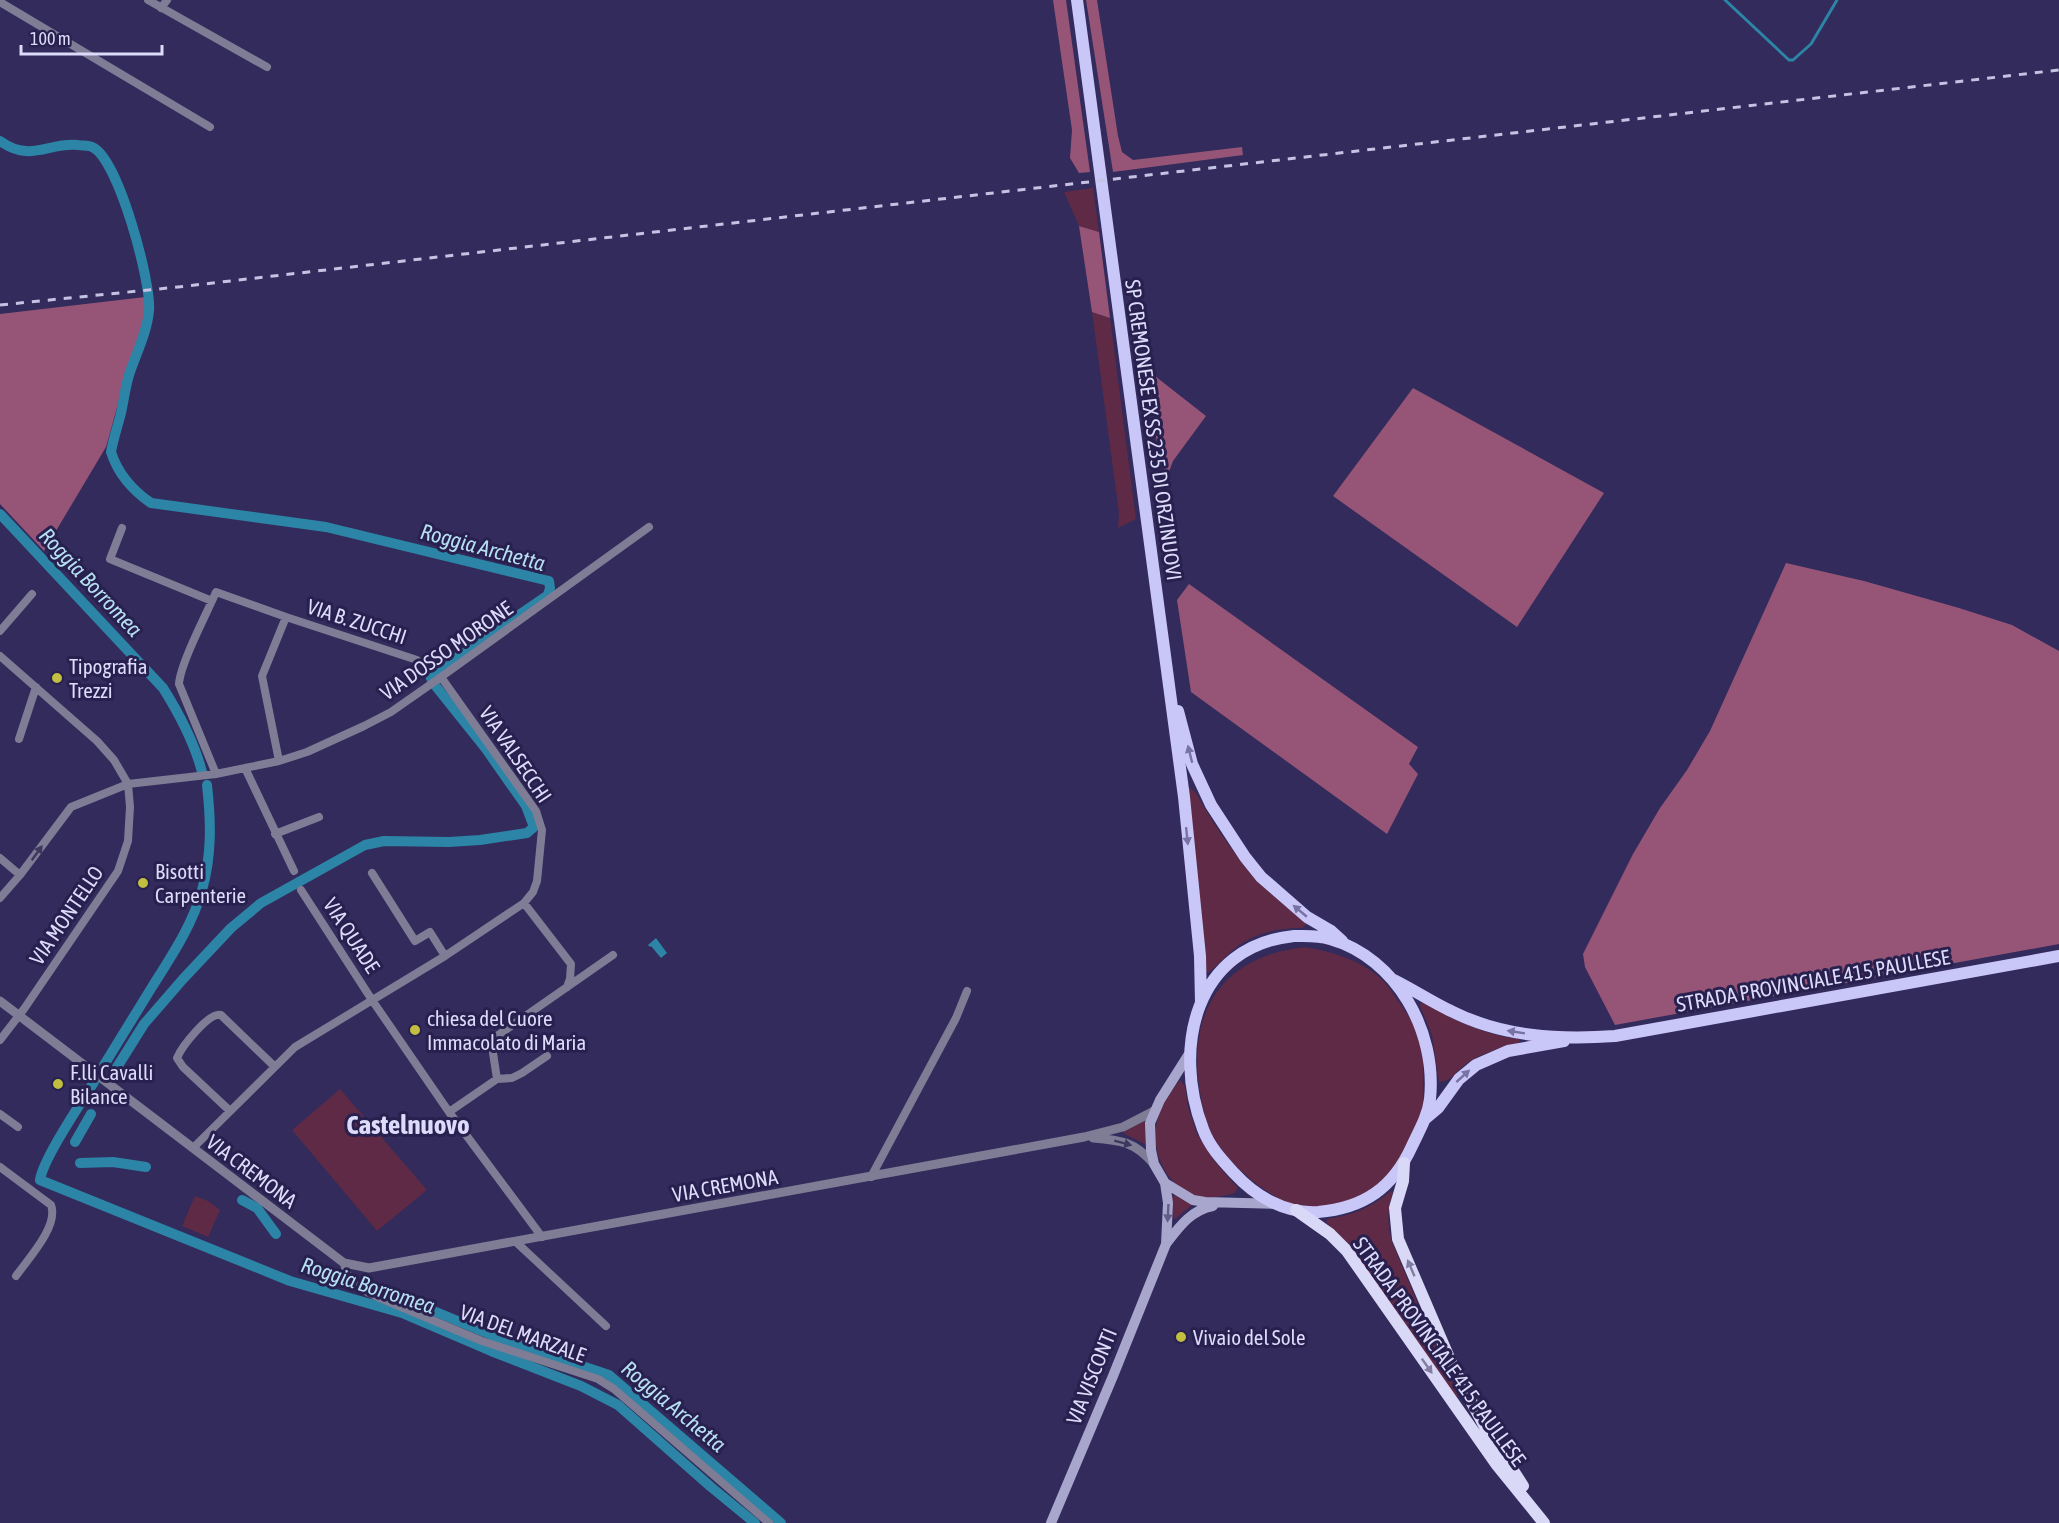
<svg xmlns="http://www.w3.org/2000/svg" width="2059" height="1523" viewBox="0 0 2059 1523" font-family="'Asap Condensed',sans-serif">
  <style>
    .green { fill: #5e2a46 }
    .forest { fill: #965577 }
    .water { fill: #2c84a6 }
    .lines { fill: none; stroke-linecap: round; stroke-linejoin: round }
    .stream { stroke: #2c84a6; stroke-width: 3 }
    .canal { stroke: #2c84a6; stroke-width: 10 }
    .minor { stroke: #7e7d95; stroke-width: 8 }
    .tertiary { stroke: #7e7d95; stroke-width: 9 }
    .secondary { stroke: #a8a6cd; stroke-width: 10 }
    .primary { stroke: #c9c6f8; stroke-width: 12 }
    .trunk { stroke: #d9d8f6; stroke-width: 12 }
    .rail { stroke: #c5c3e4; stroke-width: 3; stroke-dasharray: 8 8; stroke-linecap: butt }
    .oneway { fill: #7873a4 }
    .oneway2 { fill: #3e3760 }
    .oneway3 { fill: #625c88 }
    .oneway4 { fill: #807ca2 }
    .poi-dot { fill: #c1be40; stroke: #28204f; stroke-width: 2 }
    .labels { text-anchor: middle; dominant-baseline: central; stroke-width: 6; stroke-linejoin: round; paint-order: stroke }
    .street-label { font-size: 21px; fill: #dddbfa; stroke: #28204f }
    .poi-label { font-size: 21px; fill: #dddbfa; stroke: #28204f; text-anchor: start }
    .water-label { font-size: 22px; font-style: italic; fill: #b6dff2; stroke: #28204f }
    .district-label { font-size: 27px; font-weight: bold; fill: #dddbfa; stroke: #28204f }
  </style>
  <rect width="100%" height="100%" fill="#322b5b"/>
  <path class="green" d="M1093 188 1099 232 1079 226 1064 192Z
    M1092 312 1110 318 1136 519 1118 528 1119 513Z
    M1189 787 1196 793C1226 847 1257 886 1307 923L1303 928C1279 927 1252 934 1233 950 1224 957 1217 966 1209 972H1206L1187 788Z
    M1305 947C1333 952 1366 961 1386 984 1392 990 1396 999 1402 1006 1409 1017 1418 1029 1421 1042 1424 1057 1423 1072 1423 1087 1423 1097 1426 1110 1423 1119 1418 1133 1405 1159 1394 1169 1385 1177 1376 1188 1367 1194 1348 1204 1317 1211 1297 1206 1266 1197 1222 1159 1210 1130 1203 1114 1200 1094 1198 1077 1191 1002 1231 955 1305 947Z
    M1424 1002C1453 1020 1485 1035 1519 1039L1520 1042C1501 1049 1484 1051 1466 1064 1457 1070 1452 1082 1439 1082L1432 1035 1420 1006 1421 1003Z
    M1180 1080 1185 1086 1188 1107 1197 1134 1215 1162 1238 1188 1235 1193C1225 1195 1212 1199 1202 1197 1165 1191 1146 1145 1160 1112 1165 1100 1172 1090 1180 1080Z
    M340 1089 427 1190 377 1231 292 1130Z
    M1147 1120 1145 1144 1123 1133V1132Z
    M1391 1191 1393 1192C1387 1210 1387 1224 1392 1242L1444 1366 1459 1394 1457 1397H1455L1346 1243 1326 1222 1327 1219C1352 1216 1372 1207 1391 1191Z
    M1175 1195 1192 1205 1175 1219 1173 1218 1172 1197Z
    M195 1196 208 1201 220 1210 208 1237 182 1226Z"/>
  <path class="forest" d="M1053 0H1066L1090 172 1079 173 1070 158 1072 130Z
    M1086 0H1097L1118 136 1122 152 1133 160 1242 147 1243 155 1113 172Z
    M1079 226 1099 232 1110 318 1092 312Z
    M145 297 146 307 143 330 127 372 106 447 44 551 0 504V314Z
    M1146 369 1206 416 1173 461 1167 477 1158 450Z
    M1413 388 1604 493 1517 627 1333 496Z
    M1786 563 1864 581 1959 608 2012 625 2059 651V944L1615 1025 1585 967 1583 954 1633 854 1660 808 1687 770 1710 731Z
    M1189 584 1418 747 1409 764 1418 774 1387 834 1191 692 1177 600Z"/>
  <path class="water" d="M656 938 667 953 661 958 651 946 650 947 648 945Z"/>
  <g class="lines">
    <path class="stream" d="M1725 0 1789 60H1793L1811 44 1837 0"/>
    <path class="canal" d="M0 141C31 163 48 142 78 145 82 146 88 145 92 147 118 157 152 284 149 311 147 332 137 352 130 372 125 386 124 402 120 417 117 428 113 440 111 452 118 474 132 490 151 503L326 527 549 581 550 588 548 595 430 676 434 684 486 749 526 806 534 827 527 833 480 840 449 842 384 841 365 845 261 903 231 928 183 979 144 1024 114 1072
      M0 514 163 688C180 715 194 741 202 772
      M104 1065C120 1039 136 1013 152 987 171 957 193 924 202 890 212 855 211 821 207 785
      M94 1082C81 1103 43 1159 40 1180L290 1281 402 1313 491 1351 581 1386 618 1405 711 1487 755 1523
      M75 1142 91 1114
      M80 1163 113 1162 146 1167
      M242 1200 257 1208 276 1234
      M391 1296 412 1302 501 1339 609 1375 781 1523"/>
    <path class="minor" d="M148 0 267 67
      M0 2 210 127
      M161 8 167 0
      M122 528 110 559 212 601
      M0 631 32 594
      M0 656 97 741 114 760 128 784 130 807 128 841 118 871 24 1009 0 1040
      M19 739 36 687
      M279 761 262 676 286 617
      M245 768 294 871
      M216 774 179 684C180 664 207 613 216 592L286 617 417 660
      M275 834 319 817
      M0 858 20 875
      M372 873 415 941 430 932 445 956
      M301 890 372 1000 449 1112 542 1237
      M0 898 20 875 71 807 128 784 216 774 279 761 307 752 364 726 391 712 441 677 649 527
      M524 903 571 964 570 979 567 987
      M497 1079 491 1040 613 955
      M230 1111 183 1067 177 1058C182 1046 209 1012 221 1015L274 1066
      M449 1112 497 1079 512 1078 522 1073 547 1056
      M0 1114 18 1127
      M193 1148 295 1047 445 956 524 903 533 892 537 881 542 830 536 811 441 677
      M0 1167 51 1205C59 1226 28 1259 16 1276
      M871 1177 956 1018 967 991
      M516 1242 606 1326
      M344 1263C347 1282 358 1288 375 1296L482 1341 598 1379 614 1389 769 1523"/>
    <path class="tertiary" d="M0 1001 344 1263 369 1268 1084 1137 1123 1127 1154 1111
      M1093 1138C1121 1140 1135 1142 1154 1164"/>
    <path class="secondary" d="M1165 1183 1193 1200 1205 1202 1277 1204
      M1166 1244C1179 1227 1191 1210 1213 1206
      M1051 1523 1113 1376 1166 1244 1168 1203 1165 1183 1154 1164 1151 1150 1150 1123 1160 1100 1189 1054"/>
    <path class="primary" d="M1077 0 1184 797 1200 956 1201 1003
      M1178 711 1192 764 1211 805 1245 857 1261 877 1307 917 1331 931 1342 941
      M1294 936C1306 936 1318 935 1330 939 1397 958 1437 1032 1430 1099 1428 1116 1419 1131 1412 1146 1393 1188 1364 1208 1318 1212 1285 1214 1255 1196 1234 1173 1222 1160 1209 1146 1203 1129 1172 1048 1195 946 1294 936Z
      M1394 980C1414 990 1432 1002 1451 1011 1502 1037 1559 1040 1615 1036L2059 956
      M1425 1119 1438 1108 1459 1079 1476 1065 1508 1051 1564 1041"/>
    <path class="trunk" d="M1404 1163 1403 1181 1395 1208 1398 1239 1453 1367 1485 1427 1523 1486
      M1296 1210 1330 1234 1347 1251 1497 1465 1544 1523"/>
    <path class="rail" d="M0 305 178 287 2059 70"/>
  </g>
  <defs><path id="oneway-solid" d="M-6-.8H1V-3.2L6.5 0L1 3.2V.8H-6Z" transform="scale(1.5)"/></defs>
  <g class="oneway">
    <use href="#oneway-solid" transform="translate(1190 754) rotate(-104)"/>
    <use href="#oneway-solid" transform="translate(1187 836) rotate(84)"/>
    <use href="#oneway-solid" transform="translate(1300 911) rotate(-140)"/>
    <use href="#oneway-solid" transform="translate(1516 1032) rotate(-171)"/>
    <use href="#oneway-solid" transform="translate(1463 1076) rotate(-42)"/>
  </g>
  <g class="oneway2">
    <use href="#oneway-solid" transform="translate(37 853) rotate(-54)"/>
    <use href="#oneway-solid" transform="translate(1123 1143) rotate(15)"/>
  </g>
  <use class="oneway3" href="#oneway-solid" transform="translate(1168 1213) rotate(93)"/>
  <g class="oneway4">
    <use href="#oneway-solid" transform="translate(1411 1268) rotate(-113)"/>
    <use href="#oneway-solid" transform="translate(1427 1366) rotate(55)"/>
  </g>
  <g class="poi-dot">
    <circle cx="57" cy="678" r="6"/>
    <circle cx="143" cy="883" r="6"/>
    <circle cx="415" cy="1030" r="6"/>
    <circle cx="58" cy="1084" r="6"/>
    <circle cx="1181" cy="1337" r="6"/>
  </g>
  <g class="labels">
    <g class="street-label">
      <text transform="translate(1154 430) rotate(82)">SP CREMONESE EX SS 235 DI ORZINUOVI</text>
      <text transform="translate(357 621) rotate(18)">VIA B. ZUCCHI</text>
      <text transform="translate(446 650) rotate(-35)">VIA DOSSO MORONE</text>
      <text transform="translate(516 754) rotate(56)">VIA VALSECCHI</text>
      <text transform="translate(66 915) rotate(-56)">VIA MONTELLO</text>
      <text transform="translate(352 935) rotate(57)">VIA QUADE</text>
      <text transform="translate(1813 980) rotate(-10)">STRADA PROVINCIALE 415 PAULLESE</text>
      <text transform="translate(252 1171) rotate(37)">VIA CREMONA</text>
      <text transform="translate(725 1185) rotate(-10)">VIA CREMONA</text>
      <text transform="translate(523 1333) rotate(20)">VIA DEL MARZALE</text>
      <text transform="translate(1440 1351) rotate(54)">STRADA PROVINCIALE 415 PAULLESE</text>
      <text transform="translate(1091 1376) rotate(-68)">VIA VISCONTI</text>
    </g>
    <g class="poi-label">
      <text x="69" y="666">Tipografia<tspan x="69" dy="24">Trezzi</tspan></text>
      <text x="155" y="871">Bisotti<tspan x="155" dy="24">Carpenterie</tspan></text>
      <text x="427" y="1018">chiesa del Cuore<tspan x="427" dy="24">Immacolato di Maria</tspan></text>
      <text x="70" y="1072">F.lli Cavalli<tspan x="70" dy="24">Bilance</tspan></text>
      <text x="1193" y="1337">Vivaio del Sole</text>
    </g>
    <g class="water-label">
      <text transform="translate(483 547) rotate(15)">Roggia Archetta</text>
      <text transform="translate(91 582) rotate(47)">Roggia Borromea</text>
      <text transform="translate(368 1285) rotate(18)">Roggia Borromea</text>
      <text transform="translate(674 1406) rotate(40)">Roggia Archetta</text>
    </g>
    <g class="district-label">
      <text x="408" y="1124">Castelnuovo</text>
    </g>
  </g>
  <path d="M21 45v9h141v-9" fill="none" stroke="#dddbfa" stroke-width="3"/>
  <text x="30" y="45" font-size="18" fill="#dddbfa" stroke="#28204f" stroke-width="4.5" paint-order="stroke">100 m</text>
</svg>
